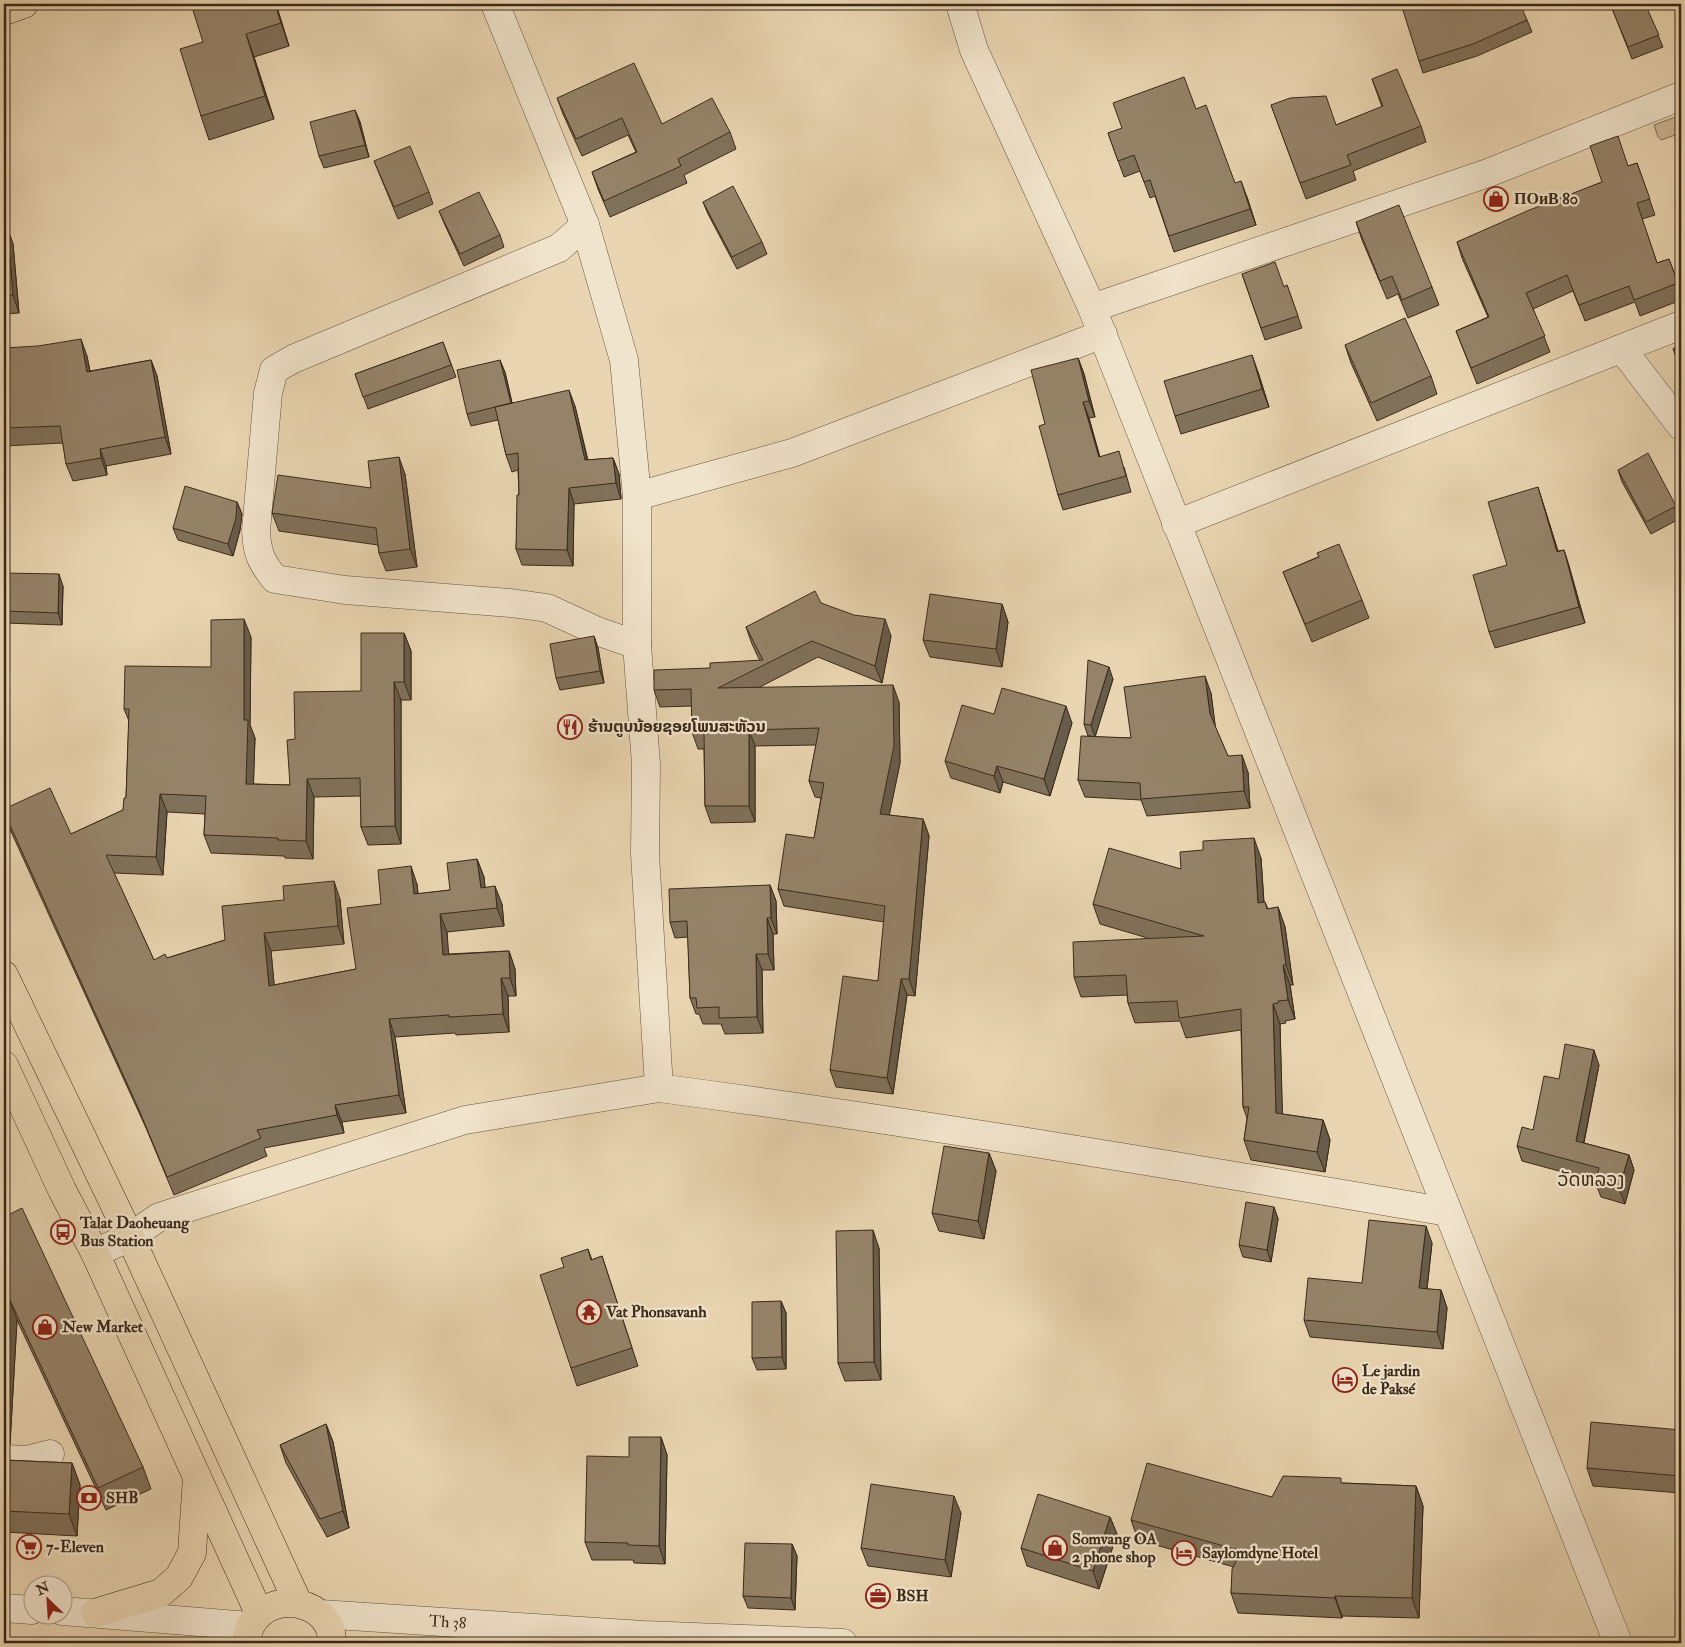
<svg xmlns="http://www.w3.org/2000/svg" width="1685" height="1647" viewBox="0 0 1685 1647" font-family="'IM FELL Double Pica','Noto Sans Lao',serif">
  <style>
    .green { fill: #cbb897; stroke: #837158 }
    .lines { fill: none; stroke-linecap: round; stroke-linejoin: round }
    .minor-casing { stroke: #665540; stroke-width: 29 }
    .major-casing { stroke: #3b2a1a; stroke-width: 29 }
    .highway-casing { stroke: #3b2a1a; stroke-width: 29 }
    .minor { stroke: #f1e4cc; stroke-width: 28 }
    .major { stroke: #e9d5b1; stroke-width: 28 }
    .highway { stroke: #e9d5b1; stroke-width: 28 }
    .wall { fill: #80715a; stroke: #3b2a1a }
    .shaded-wall { fill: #685c4a; stroke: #3b2a1a }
    .building { fill: #958369; stroke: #3b2a1a }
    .labels { text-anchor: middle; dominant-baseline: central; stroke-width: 4.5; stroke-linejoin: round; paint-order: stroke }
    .poi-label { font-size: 16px; font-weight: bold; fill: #3b2a1a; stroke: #f1e4cc; text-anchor: start }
    .street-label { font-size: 16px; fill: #3b2a1a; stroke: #f1e4cc }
    .quarter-label { font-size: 19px; fill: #3b2a1a; stroke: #f1e4cc }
  </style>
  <rect width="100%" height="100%" fill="#e9d5b1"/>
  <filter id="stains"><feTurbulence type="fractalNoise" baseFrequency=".004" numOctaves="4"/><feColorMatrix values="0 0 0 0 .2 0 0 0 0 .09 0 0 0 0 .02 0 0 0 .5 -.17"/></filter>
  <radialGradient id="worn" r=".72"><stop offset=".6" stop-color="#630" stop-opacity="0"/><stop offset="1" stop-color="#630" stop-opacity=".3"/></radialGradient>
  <path class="green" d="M1681 115V133L1661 140 1658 137 1654 125Z"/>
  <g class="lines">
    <defs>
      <g id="minor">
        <path d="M495 4 585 225 624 360 637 496 792 453 1103 334"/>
        <path d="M960 4 974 50 1092 308 1618 1643"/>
        <path d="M585 225 559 248 293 359 274 370 268 393 256 531C257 553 261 562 275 579L345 590 511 603 547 608 597 631 637 645"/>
        <path d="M1092 308 1488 173 1681 96"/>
        <path d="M1622 349 1681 426"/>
        <path d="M637 496V645L646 764 645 854 659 1088C923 1123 1186 1167 1448 1212"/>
        <path d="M1176 524 1681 325"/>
        <path d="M95 1253 130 1237 159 1217 465 1120 659 1088"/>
        <path d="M4 1459 27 1460 50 1454"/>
        <path d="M4 1608 32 1610"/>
        <path d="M62 1611 250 1626"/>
        <path id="s1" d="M320 1614 643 1635 843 1643"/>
      </g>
      <path id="major" d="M95 1613 161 1593 179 1577 192 1553 197 1477"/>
      <path id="highway" d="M4 11 24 4
        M4 975 130 1237 298 1603
        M4 1065 62 1190 95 1253 259 1613
        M246 1643C247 1637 248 1630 251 1625 272 1587 334 1602 332 1643"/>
    </defs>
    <use href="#minor" class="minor-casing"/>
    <use href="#major" class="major-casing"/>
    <use href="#highway" class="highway-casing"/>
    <use href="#minor" class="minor"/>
    <use href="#major" class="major"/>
    <use href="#highway" class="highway"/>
  </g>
  <path class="wall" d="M276 4 289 46 254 57 274 119 209 140 201 116 203 42Z
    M757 4H770L758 7Z
    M1607 4H1645L1663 47 1632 59 1612 8 1610 9Z
    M1527 20 1532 32 1477 56 1423 73 1419 61Z
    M1372 79 1421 126 1426 142 1353 171 1356 180 1306 199 1271 105 1336 125 1382 107Z
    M557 98 662 124 730 132 736 149 684 175 687 183 610 217 598 189 592 172 636 152 628 135 582 156 563 114Z
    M1196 109 1235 183 1247 197 1256 225 1174 252 1155 196 1150 198 1140 171 1124 177 1108 133Z
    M355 110 360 122 369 157 324 168 319 156Z
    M374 161 429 192 433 204 398 219Z
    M1637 163 1655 215 1642 219 1657 263 1669 259 1681 292V300L1640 316 1635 302 1585 321 1573 291 1533 309 1550 352 1477 384 1456 331 1488 317 1462 258 1457 242 1602 182 1628 166Z
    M703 202 762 242 767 254 737 269 708 214Z
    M439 211 500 235 504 247 464 266 444 223Z
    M1356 222 1432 287 1439 305 1408 318 1398 294 1387 299 1362 240Z
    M4 227H7L13 244 19 313 4 314Z
    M1242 274 1284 287 1287 285 1302 328 1265 340Z
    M443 342 456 377 368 409 355 374Z
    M1681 343V369L1673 349Z
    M1345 345 1431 376 1437 394 1377 421 1351 363Z
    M4 348 87 356 90 371 151 360 157 376 171 454 106 466 107 475 73 481 66 464 63 443 4 446Z
    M1078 358 1084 374 1095 417 1089 418 1100 457 1124 467 1131 492 1063 510 1058 495 1045 424Z
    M505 372 512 403 575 406 588 460 613 458 619 474 621 499 574 504 573 566 522 565 516 549 519 495 518 470 512 472 506 455 498 420 471 426 467 414Z
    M1258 372 1269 407 1181 434 1175 416Z
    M1618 470 1676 506 1681 518 1651 534 1622 482Z
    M405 474 417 567 386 571 379 553 378 545 279 531 272 513 371 488Z
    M237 502 242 514 240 530 233 556 178 540 173 528Z
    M1543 503 1558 551 1564 550 1569 566 1585 623 1495 648 1489 632 1507 565Z
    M1318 557 1362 600 1369 618 1312 642 1290 589 1283 572Z
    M4 573 63 586 62 625 4 623Z
    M821 603 891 636 882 683 818 657 758 688 899 702 900 763 889 815 923 819 929 836 915 996 907 995 893 1094 836 1087 830 1070 878 981 884 922 784 906 778 889 814 838 821 798 815 797 809 781 816 745 755 746V822L711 823 705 806 704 749H698L692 732V706L660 707 654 690 710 668 760 661 752 644 746 627Z
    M1002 604 1008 622 1002 667 930 657 923 640Z
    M404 633 411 651V700H401V844L368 845 361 827V796L314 797 313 859 285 858 284 856 211 853 204 835 205 814 167 812 163 875 114 873 154 960 167 958 225 940 340 899 344 944 271 951 274 985 356 969 381 904 417 884 418 894 450 890 477 859 484 877 485 888 502 904 504 926 447 932 448 954 509 951 515 969 516 996H508L509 1032 456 1035 455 1033 395 1037 406 1113 342 1122 344 1133 264 1148 267 1156 174 1195 146 1128 9 827 4 812 71 834 123 810 126 798 129 721 124 709 211 667 251 637 250 725 255 738 253 784 290 785 295 739 361 691Z
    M594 636 598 648 604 683 560 690 556 678Z
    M1113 679 1095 737 1131 738 1211 693 1215 727 1228 756 1248 772 1250 808 1147 816 1141 800 1085 797 1078 780 1091 736H1088L1084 724Z
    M994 714 1072 723 1050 796 1003 782 1000 793 951 778 945 761Z
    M1261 858 1264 902H1265L1268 909 1278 907 1285 927 1293 985H1290L1295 1019 1285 1021 1286 1023 1280 1024 1282 1114 1323 1120 1330 1140 1325 1172 1251 1160 1244 1140 1247 1118 1243 1107 1241 1030 1186 1038 1180 1021 1135 1023 1128 1003 1127 995 1081 997 1074 977 1151 939 1100 924 1093 904 1181 869Z
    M770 885 776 901 777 934H773L774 970H762L763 1033 725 1034 721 1024H703L699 1014H696L690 998 688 937 675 938 670 922Z
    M1599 1065 1584 1143 1629 1155 1634 1170 1625 1204 1601 1197 1595 1182 1596 1181 1522 1161 1517 1146 1533 1130 1559 1079Z
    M989 1153 996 1171 984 1239 939 1231 932 1213Z
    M1274 1207 1278 1219 1271 1262 1243 1257 1239 1245Z
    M4 1217 143 1467 151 1489 106 1510 17 1320 10 1444H4Z
    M1432 1243 1427 1289 1441 1290 1447 1308 1443 1349 1310 1337 1304 1320 1362 1283Z
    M879 1248 881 1380 845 1381 838 1363Z
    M588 1249 592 1260 602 1256 638 1366 577 1386 571 1368 564 1267Z
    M781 1301 786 1313V1369L757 1370 752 1358Z
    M326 1424 333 1442 349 1528 327 1537 286 1463 280 1445Z
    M1681 1430V1493L1593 1486 1587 1468Z
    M661 1437 667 1455 665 1564 634 1563 633 1560H592L585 1542 629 1457Z
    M4 1460 72 1463 80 1485 77 1536 4 1532Z
    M1343 1483 1416 1486 1423 1506 1419 1618 1342 1616V1618L1238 1613 1231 1593 1234 1567 1138 1540 1131 1520 1272 1497Z
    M961 1513 951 1577 868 1566 861 1548Z
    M1110 1517 1117 1534 1099 1589 1027 1566 1021 1548Z
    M792 1544 797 1556 795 1610 748 1608 743 1596Z"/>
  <path class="shaded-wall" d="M275 4H276L289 46 281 23Z
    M246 34 254 57 274 119 265 96Z
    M355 110 360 122 369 157 365 145Z
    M1241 181 1247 197 1256 225 1250 209Z
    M7 227 13 244 19 313 13 295Z
    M81 339 87 356 93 389 87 372Z
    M1252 355 1258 372 1269 407 1262 389Z
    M1078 358 1084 374 1095 417 1089 401Z
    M151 360 157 376 171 454 165 437Z
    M500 360 505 372 515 416 511 404Z
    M569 390 575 406 591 477 585 460Z
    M1083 402 1089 418 1104 473 1099 457Z
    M100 449 106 466 107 475 101 458Z
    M399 457 405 474 417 567 410 549Z
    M613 458 619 474 621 499 616 483Z
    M1538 487 1543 503 1563 568 1557 552Z
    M569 488 574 504 573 566 567 550Z
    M237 502 242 514 240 530 233 556 228 544Z
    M1564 550 1569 566 1585 623 1579 607Z
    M59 574 63 586 62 625 58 613Z
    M1002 604 1008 622 1002 667 996 649Z
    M244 619 251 637 250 725 255 738 253 802 246 784 244 720Z
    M885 619 891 636 882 683 875 666Z
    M404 633 411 651V700L404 682Z
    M594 636 598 648 604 683 600 671Z
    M1109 667 1113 679 1095 737 1091 725Z
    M1205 676 1211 693 1216 731 1210 714Z
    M394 682 401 700V844L395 826Z
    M893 685 899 702 900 763 886 831 880 814Z
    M1066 706 1072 723 1050 796 1044 779Z
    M749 730 755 746V822L749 806Z
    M1242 755 1248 772 1250 808 1244 791Z
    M997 766 1003 782 1000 793 994 776Z
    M307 779 314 797 313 859 306 841Z
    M160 794 167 812 163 875 156 857Z
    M923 819 929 836 915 996 909 979Z
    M1254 838 1261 858 1265 922 1258 903Z
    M477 859 484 877 487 906 481 888Z
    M411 866 417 884 420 912 414 894Z
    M334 881 340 899 344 944 338 926Z
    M770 885 776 901 777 934 771 918Z
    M495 886 502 904 504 926 497 908Z
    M1278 907 1285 927 1293 985 1286 965Z
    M440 914 447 932 450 972 443 955Z
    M767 918 773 934 774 970 768 954Z
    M264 933 271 951 276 1004 269 986Z
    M509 951 515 969 516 996 510 978Z
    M756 954 762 970 763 1033 757 1017Z
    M1283 965 1290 985 1295 1019 1288 1000Z
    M501 978 508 996 509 1032 503 1014Z
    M901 979 907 995 893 1094 887 1078Z
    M1273 1004 1280 1024 1283 1132 1276 1113Z
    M389 1019 395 1037 406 1113 399 1095Z
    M1594 1050 1599 1065 1581 1156 1576 1141Z
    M335 1105 342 1122 344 1133 337 1115Z
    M1323 1120 1330 1140 1325 1172 1317 1152Z
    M989 1153 996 1171 984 1239 978 1221Z
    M1629 1155 1634 1170 1625 1204 1619 1189Z
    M1274 1207 1278 1219 1271 1262 1267 1250Z
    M1426 1226 1432 1243 1425 1306 1419 1288Z
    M873 1230 879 1248 881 1380 874 1362Z
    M1441 1290 1447 1308 1443 1349 1437 1332Z
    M9 1298 17 1320 10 1444 4 1427V1389Z
    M781 1301 786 1313V1369L782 1357Z
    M326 1424 333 1442 349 1528 343 1511Z
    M661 1437 667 1455 665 1564 659 1546Z
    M72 1463 80 1485 77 1536 69 1514Z
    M1416 1486 1423 1506 1419 1618 1412 1598Z
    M954 1496 961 1513 951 1577 945 1560Z
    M1110 1517 1117 1534 1099 1589 1093 1571Z
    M792 1544 797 1556 795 1610 791 1598Z
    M1335 1596 1342 1616V1618L1335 1598Z"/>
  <path class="building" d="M191 4H275L281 23 246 34 265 96 201 116 180 49 203 42Z
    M1401 4H1520L1527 20 1473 44 1419 61Z
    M1610 4H1645L1659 35 1628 47Z
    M634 63 662 124 712 98 730 132 678 159 681 166 604 201 592 172 637 152 622 118 576 139 557 98Z
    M1397 69 1421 126 1347 155 1351 165 1300 183 1271 105 1290 98 1326 96 1336 125 1383 106 1372 79Z
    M1184 77 1196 109 1206 105 1235 183 1241 181 1250 209 1169 236 1150 180 1144 182 1134 155 1118 161 1108 133 1122 128 1113 103Z
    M355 110 365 145 319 156 310 122Z
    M1618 136 1628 166 1637 163 1650 199 1637 203 1657 263 1669 259 1678 283 1634 300 1629 286 1579 305 1567 275 1526 293 1545 336 1471 368 1456 331 1489 317 1457 242 1527 211 1602 182 1590 146Z
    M410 146 429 192 394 207 374 161Z
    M733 186 762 242 732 257 703 202Z
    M479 192 500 235 460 254 439 211Z
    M1681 201V221L1675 203Z
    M1399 205 1432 287 1402 300 1392 276 1380 281 1356 222Z
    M4 227H7L13 295 4 296Z
    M1275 262 1284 287 1287 285 1298 316 1261 328 1242 274Z
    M1405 318 1431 376 1371 403 1345 345Z
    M81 339 87 372 151 360 165 437 100 449 101 458 66 464 60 426 4 428V348L38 346Z
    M443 342 451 365 363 397 355 374Z
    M1681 343V360L1673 349Z
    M1252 355 1262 389 1175 416 1164 381Z
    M1078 358 1089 401 1083 402 1099 457 1119 451 1126 476 1058 495 1039 426 1045 424 1031 370Z
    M500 360 511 403 467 414 457 370Z
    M569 390 585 460 613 458 616 483 569 488 567 550 516 549 517 495H519L518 453 506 455 495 407Z
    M1648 453 1676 506 1646 522 1618 470Z
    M399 457 410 549 379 553 376 528 272 513 278 475 371 488 368 461Z
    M185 486 237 502 236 518 228 544 173 528Z
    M1538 487 1557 552 1564 550 1579 607 1489 632 1473 575 1507 565 1488 502Z
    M1339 544 1362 600 1305 624 1283 572 1319 557 1317 553Z
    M4 573 59 574 58 613 4 611Z
    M815 591 821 603 854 615 885 619 875 666 812 641 718 688 893 685 894 746 880 814 923 819 909 979H901L887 1078 830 1070 843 976 878 981 885 906 778 889 786 834 814 838 824 783 809 781 819 728 749 730V806H705L704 732H692L691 689 654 690V670L710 668V663L763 660 746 627Z
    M930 594 1002 604 996 649 923 640Z
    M244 619V720H248L246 784 290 785 287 740 295 739 294 692 361 691V633H404V682H394L395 826 361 827 360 778 307 779 306 841 278 840V838L204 835 206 796 160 794 156 857 106 855 154 960 165 954 167 958 225 940 222 906 284 900 283 886 334 881 338 926 264 933 269 986 356 969 347 908 381 904 378 870 411 866 414 894 450 890 447 863 477 859 481 888 495 886 497 908 440 914 443 955 509 951 510 978H501L503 1014 449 1017V1015L389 1019 399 1095 335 1105 337 1115 257 1130 261 1138 167 1177 139 1110 4 812V809L50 788 71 834 123 810 124 798H126L129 709H124L125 666 211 667V620Z
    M594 636 600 671 556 678 550 644Z
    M1088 660 1109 667 1091 725 1084 724Z
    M1205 676 1210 714 1228 756 1242 755 1244 791 1141 799 1140 783 1078 780 1081 736 1131 738 1124 687Z
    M1002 688 1066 706 1044 779 997 766 994 776 945 761 962 705 994 714Z
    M1254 838 1258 903 1265 902 1267 909 1278 907 1286 965H1283L1288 1000 1278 1001V1003L1273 1004 1276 1113 1323 1120 1317 1152 1244 1140 1249 1107H1243L1241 1009 1179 1018 1177 1001 1128 1003 1126 975 1074 977 1073 942 1204 936 1093 904 1109 848 1181 869 1180 852 1203 850V841Z
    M770 885 771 918H767L768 954H756L757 1017 719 1018V1007L697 1008 696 998H690L687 921 670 922 669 889Z
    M1565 1044 1594 1050 1576 1141 1629 1155 1619 1189 1595 1182 1599 1168 1517 1146 1522 1127 1533 1130 1544 1076 1559 1079Z
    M944 1146 989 1153 978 1221 932 1213Z
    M1246 1202 1274 1207 1267 1250 1239 1245Z
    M22 1208 143 1467 98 1488 9 1298 4 1389V1217Z
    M1369 1220 1426 1226 1419 1288 1441 1290 1437 1332 1304 1320 1308 1278 1362 1283Z
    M873 1230 874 1362 838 1363 836 1231Z
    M588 1249 591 1260 602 1256 632 1348 571 1368 540 1275 564 1267 561 1258Z
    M781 1301 782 1357 752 1358V1302Z
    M1591 1422 1681 1430V1476L1587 1468Z
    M326 1424 343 1511 320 1519 280 1445Z
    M629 1437H661L659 1546 628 1545V1543L585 1542 587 1456 629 1457Z
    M4 1460 72 1463 69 1514 4 1511Z
    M1147 1463 1272 1497 1283 1476 1341 1478V1483L1416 1486 1412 1598 1335 1596V1598L1231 1593 1232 1569 1242 1551 1131 1520Z
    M871 1484 954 1496 945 1560 861 1548Z
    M1038 1494 1110 1517 1093 1571 1021 1548Z
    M745 1543 792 1544 791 1598 743 1596Z"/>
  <defs>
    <symbol id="shop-ring" viewBox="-11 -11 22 22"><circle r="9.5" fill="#f1e4cc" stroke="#8f2418" stroke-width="1.5"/><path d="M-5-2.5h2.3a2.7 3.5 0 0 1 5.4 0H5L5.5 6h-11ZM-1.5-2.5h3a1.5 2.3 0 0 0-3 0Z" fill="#8f2418"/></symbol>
    <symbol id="restaurant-ring" viewBox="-11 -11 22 22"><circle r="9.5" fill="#f1e4cc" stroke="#8f2418" stroke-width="1.5"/><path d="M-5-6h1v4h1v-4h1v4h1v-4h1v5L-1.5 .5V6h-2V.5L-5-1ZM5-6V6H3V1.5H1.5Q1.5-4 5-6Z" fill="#8f2418"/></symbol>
    <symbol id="bus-ring" viewBox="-11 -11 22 22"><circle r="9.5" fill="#f1e4cc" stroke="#8f2418" stroke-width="1.5"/><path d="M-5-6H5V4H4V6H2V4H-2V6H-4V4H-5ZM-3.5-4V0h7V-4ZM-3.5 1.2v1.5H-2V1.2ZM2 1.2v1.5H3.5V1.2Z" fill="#8f2418"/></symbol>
    <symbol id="temple-ring" viewBox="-11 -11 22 22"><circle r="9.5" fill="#f1e4cc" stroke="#8f2418" stroke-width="1.5"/><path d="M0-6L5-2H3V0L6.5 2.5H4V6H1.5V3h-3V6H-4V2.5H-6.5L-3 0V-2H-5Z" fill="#8f2418"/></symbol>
    <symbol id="hotel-ring" viewBox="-11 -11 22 22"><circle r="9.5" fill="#f1e4cc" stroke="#8f2418" stroke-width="1.5"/><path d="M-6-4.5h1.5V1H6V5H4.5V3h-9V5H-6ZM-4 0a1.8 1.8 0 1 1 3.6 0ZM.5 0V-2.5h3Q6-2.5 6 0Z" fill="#8f2418"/></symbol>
    <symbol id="bank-ring" viewBox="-11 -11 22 22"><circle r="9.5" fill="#f1e4cc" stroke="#8f2418" stroke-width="1.5"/><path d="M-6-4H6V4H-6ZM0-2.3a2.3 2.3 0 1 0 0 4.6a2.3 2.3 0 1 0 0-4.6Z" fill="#8f2418"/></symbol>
    <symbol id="supermarket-ring" viewBox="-11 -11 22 22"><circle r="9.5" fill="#f1e4cc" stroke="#8f2418" stroke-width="1.5"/><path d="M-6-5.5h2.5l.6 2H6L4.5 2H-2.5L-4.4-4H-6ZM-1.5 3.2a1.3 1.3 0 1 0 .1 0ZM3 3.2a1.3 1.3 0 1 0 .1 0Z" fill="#8f2418"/></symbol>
    <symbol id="office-ring" viewBox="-11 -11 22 22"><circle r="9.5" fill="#f1e4cc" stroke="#8f2418" stroke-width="1.5"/><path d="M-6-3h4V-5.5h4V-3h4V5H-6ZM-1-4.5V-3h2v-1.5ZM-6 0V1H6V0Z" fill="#8f2418"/></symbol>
  </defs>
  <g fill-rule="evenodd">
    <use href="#shop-ring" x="1482" y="185" width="28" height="28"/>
    <use href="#restaurant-ring" x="556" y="713" width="28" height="28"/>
    <use href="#bus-ring" x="49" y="1218" width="28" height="28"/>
    <use href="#temple-ring" x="575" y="1298" width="28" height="28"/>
    <use href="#shop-ring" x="31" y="1313" width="28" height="28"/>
    <use href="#hotel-ring" x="1331" y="1366" width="28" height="28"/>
    <use href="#bank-ring" x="75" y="1484" width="28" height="28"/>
    <use href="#supermarket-ring" x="15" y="1533" width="28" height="28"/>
    <use href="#shop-ring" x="1041" y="1534" width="28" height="28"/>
    <use href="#hotel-ring" x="1170" y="1539" width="28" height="28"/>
    <use href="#office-ring" x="864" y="1582" width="28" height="28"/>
  </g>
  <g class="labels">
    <g class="poi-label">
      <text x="1514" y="199">ПОиВ 80</text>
      <text x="588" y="727">ຮ້ານຕູບນ້ອຍຊອຍໂພນສະຫັວນ</text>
      <text x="80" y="1223">Talat Daoheuang<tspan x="80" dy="18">Bus Station</tspan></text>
      <text x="606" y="1312">Vat Phonsavanh</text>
      <text x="62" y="1327">New Market</text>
      <text x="1362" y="1371">Le jardin<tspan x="1362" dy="18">de Paksé</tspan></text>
      <text x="106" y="1498">SHB</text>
      <text x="1072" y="1539">Somvang OA<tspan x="1072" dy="18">2 phone shop</tspan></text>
      <text x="46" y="1547">7-Eleven</text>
      <text x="1202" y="1553">Saylomdyne Hotel</text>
      <text x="896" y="1596">BSH</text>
    </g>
    <g class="street-label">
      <text stroke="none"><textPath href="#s1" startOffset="128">Th 38</textPath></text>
    </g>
    <g class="quarter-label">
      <text x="1591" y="1180">ວັດຫລວງ</text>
    </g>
  </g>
  <rect width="1685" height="1647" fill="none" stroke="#e9d5b1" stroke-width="20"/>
  <rect x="5" y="5" width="1675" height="1637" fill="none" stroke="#3b2a1a" stroke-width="2.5"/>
  <rect x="10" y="10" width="1665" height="1627" fill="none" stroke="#3b2a1a"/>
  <g transform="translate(48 1600) rotate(335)"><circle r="24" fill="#f1e4cc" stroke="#a89a85"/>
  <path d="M0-4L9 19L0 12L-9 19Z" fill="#8f2418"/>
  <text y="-8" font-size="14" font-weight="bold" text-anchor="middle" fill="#3b2a1a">N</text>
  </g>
  <rect width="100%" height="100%" filter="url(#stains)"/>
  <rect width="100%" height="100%" fill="url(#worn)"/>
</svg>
